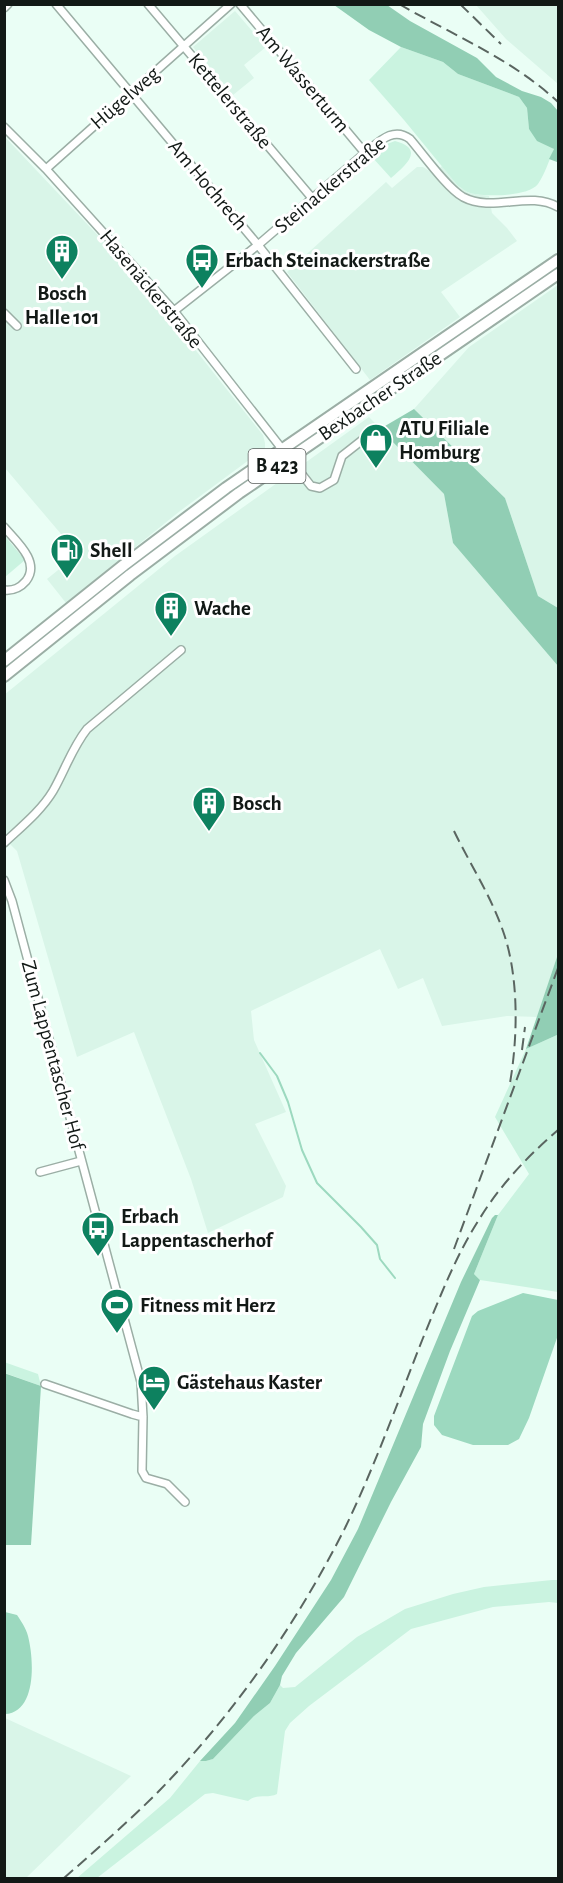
<svg xmlns="http://www.w3.org/2000/svg" width="563" height="1883" viewBox="0 0 563 1883" font-family="'Alegreya Sans',sans-serif">
  <style>
    .built { fill: #d9f5e8 }
    .green { fill: #caf3e0 }
    .forest { fill: #91ceb4 }
    .water { fill: #9cd9bf }
    .lines { fill: none; stroke-linecap: round; stroke-linejoin: round }
    .stream { stroke: #9cd9bf; stroke-width: 2 }
    .street-casing { stroke: #9baea5; stroke-width: 10 }
    .primary-casing { stroke: #9baea5; stroke-width: 14 }
    .street { stroke: #fff; stroke-width: 7 }
    .primary { stroke: #fff; stroke-width: 10 }
    .rail { stroke: #5a6560; stroke-width: 2; stroke-dasharray: 12 6; stroke-linecap: butt }
    .labels { text-anchor: middle; dominant-baseline: central; stroke-width: 6; stroke-linejoin: round; paint-order: stroke }
    .shield { fill: #fff; stroke: #595e5c; stroke-width: 1.5 }
    .shield-label { font-size: 20px; font-weight: bold; fill: #121916 }
    .street-label { font-size: 21px; fill: #121916; stroke: #fff }
    .poi-label { font-size: 21px; font-weight: bold; fill: #121916; stroke: #fff; text-anchor: start }
  </style>
  <rect width="100%" height="100%" fill="#eafef5"/>
  <path class="built" d="M476 5H558V84L506 39Z
    M235 11 266 47 244 65 254 78 233 95 193 47Z
    M4 136 140 280 263 435 265 443V448L180 511 66 603 47 579 78 554 5 468Z
    M442 166 458 186 469 193 489 196 492 213 507 228 517 241 441 292 460 317 370 380 287 272 386 182 392 188 417 167H423L433 173Z
    M558 285V608L538 596 505 498 414 409 469 347Z
    M369 417 444 494 453 543 558 666V954L537 1017 507 1016 442 1026 423 978 398 989 380 949 251 1011 254 1040 286 1112 255 1124 286 1186 283 1197 208 1233 191 1179 134 1032 77 1057 17 851 5 839 4 695 175 556Z
    M5 1718 131 1776 26 1878H5Z"/>
  <path class="green" d="M401 47 443 62 458 74 519 97 527 108 529 129 554 149C549 160 545 174 538 184 528 197 485 197 470 193 466 192 462 188 458 186L404 120 369 80Z
    M395 141C426 149 405 166 391 178L372 157 387 144Z
    M4 535 25 560 5 577H4Z
    M557 1035 558 1292 480 1280 474 1274 498 1215 529 1174 495 1117 526 1049Z
    M4 1362 38 1374 41 1386 5 1373Z
    M552 1580H558V1603L549 1602 493 1607 411 1629 309 1706 290 1723 285 1731 277 1794C267 1799 257 1793 248 1801L213 1793 205 1794 97 1878H77L170 1798 200 1761H206L213 1759 254 1716 270 1703 280 1685 283 1688 295 1687 357 1637 405 1609 453 1594 484 1587Z"/>
  <path class="forest" d="M334 5H387L410 21 477 58 496 77 522 91 541 97 551 103 558 111V160L557 162 549 159 554 149 537 141 529 129 527 108 519 97 458 74 443 62 401 47 369 30Z
    M414 409 505 498 538 596 558 608V666L453 543 444 494 384 433 385 426Z
    M558 954V1049L557 1035 526 1049Z
    M495 1215H498L474 1274 480 1280 450 1351 423 1424 421 1447 391 1502 344 1597 296 1653 282 1676 280 1685 270 1703 254 1716 213 1759 206 1761H200L235 1723 275 1666 331 1580 358 1529 461 1282 492 1218Z
    M4 1373 41 1386 31 1545H5Z"/>
  <path class="water" d="M523 1293 558 1300V1335L529 1418 519 1439 508 1445H473L442 1435 434 1425V1416L472 1316 478 1311Z
    M5 1612 17 1615C21 1621 26 1628 28 1636 34 1659 37 1712 5 1714Z"/>
  <g class="lines">
    <path class="stream" d="M260 1053 277 1076 288 1102 302 1150 317 1183 361 1227 377 1245 380 1259 395 1278"/>
    <defs>
      <path id="street" d="M56 4 258 245 356 369
        M148 4 312 198
        M240 4 365 153
        M4 8 8 4
        M4 127 46 169 174 311 311 486 320 488 334 480 342 456 370 434
        M46 169 231 4
        M174 311 258 245 365 153C379 142 393 126 410 139 423 154 447 188 463 197 493 213 529 190 558 207
        M4 313 17 326
        M4 527C16 541 41 562 26 581 20 588 14 591 4 590
        M4 843C21 827 41 811 53 791 65 770 72 748 87 729L181 650
        M4 880 12 901 141 1382 143 1417 142 1471 146 1478 167 1484 185 1502
        M40 1172 81 1161
        M45 1384 132 1414 143 1417"/>
      <path id="primary" d="M4 661 124 565 226 488 558 260
        M4 676 130 575 239 493 558 274"/>
    </defs>
    <use href="#street" class="street-casing"/>
    <use href="#primary" class="primary-casing"/>
    <use href="#street" class="street"/>
    <use href="#primary" class="primary"/>
    <path class="rail" d="M399 4C453 35 512 59 558 102
      M460 4 501 44
      M454 831C470 864 491 896 503 931 519 976 518 1036 510 1083
      M522 1050 525 1027
      M454 1249 558 968
      M64 1878C96 1850 128 1822 158 1792 234 1714 296 1625 345 1528 375 1466 398 1401 423 1338 440 1297 456 1255 480 1218 501 1184 528 1156 558 1130"/>
  </g>
  <defs>
    <symbol id="building-pin" viewBox="-11 -11 22 30"><path d="M0 17L-7.5 6A9.5 9.5 0 1 1 7.5 6Z" fill="#0d815f" stroke="#fff"/><path d="M-4-6H4V6H1V3H-1V6H-4ZM-2.5-4.3h1.7v1.8h-1.7ZM.8-4.3h1.7v1.8H.8ZM-2.5-1h1.7V.8h-1.7ZM.8-1h1.7V.8H.8Z" fill="#fff"/></symbol>
    <symbol id="bus-pin" viewBox="-11 -11 22 30"><path d="M0 17L-7.5 6A9.5 9.5 0 1 1 7.5 6Z" fill="#0d815f" stroke="#fff"/><path d="M-5-6H5V4H4V6H2V4H-2V6H-4V4H-5ZM-3.5-4V0h7V-4ZM-3.5 1.2v1.5H-2V1.2ZM2 1.2v1.5H3.5V1.2Z" fill="#fff"/></symbol>
    <symbol id="shop-pin" viewBox="-11 -11 22 30"><path d="M0 17L-7.5 6A9.5 9.5 0 1 1 7.5 6Z" fill="#0d815f" stroke="#fff"/><path d="M-5-2.5h2.3a2.7 3.5 0 0 1 5.4 0H5L5.5 6h-11ZM-1.5-2.5h3a1.5 2.3 0 0 0-3 0Z" fill="#fff"/></symbol>
    <symbol id="fuel-pin" viewBox="-11 -11 22 30"><path d="M0 17L-7.5 6A9.5 9.5 0 1 1 7.5 6Z" fill="#0d815f" stroke="#fff"/><path d="M-5.5-6h7V0h2V4h1.3V-2.5L3-4.5l.8-.8L6-3V5H2.5V1h-1V6h-7ZM-4.2-4.7v3.2H.2V-4.7Z" fill="#fff"/></symbol>
    <symbol id="stadium-pin" viewBox="-11 -11 22 30"><path d="M0 17L-7.5 6A9.5 9.5 0 1 1 7.5 6Z" fill="#0d815f" stroke="#fff"/><path d="M0-5a6.5 5 0 1 0 0 10a6.5 5 0 1 0 0-10ZM-3.5-1.8h7v3.6h-7Z" fill="#fff"/></symbol>
    <symbol id="hotel-pin" viewBox="-11 -11 22 30"><path d="M0 17L-7.5 6A9.5 9.5 0 1 1 7.5 6Z" fill="#0d815f" stroke="#fff"/><path d="M-6-4.5h1.5V1H6V5H4.5V3h-9V5H-6ZM-4 0a1.8 1.8 0 1 1 3.6 0ZM.5 0V-2.5h3Q6-2.5 6 0Z" fill="#fff"/></symbol>
  </defs>
  <g fill-rule="evenodd">
    <use href="#building-pin" x="43" y="232" width="38" height="52"/>
    <use href="#bus-pin" x="183" y="241" width="38" height="52"/>
    <use href="#shop-pin" x="357" y="421" width="38" height="52"/>
    <use href="#fuel-pin" x="48" y="531" width="38" height="52"/>
    <use href="#building-pin" x="152" y="589" width="38" height="52"/>
    <use href="#building-pin" x="190" y="784" width="38" height="52"/>
    <use href="#bus-pin" x="79" y="1209" width="38" height="52"/>
    <use href="#stadium-pin" x="98" y="1286" width="38" height="52"/>
    <use href="#hotel-pin" x="135" y="1363" width="38" height="52"/>
  </g>
  <g class="labels">
    <rect class="shield" x="248.5" y="449" width="57" height="34" rx="4.5"/>
    <g class="shield-label">
      <text x="277" y="466">B 423</text>
    </g>
    <g class="street-label">
      <text transform="translate(303 79) rotate(50)">Am Wasserturm</text>
      <text transform="translate(125 98) rotate(-41)">Hügelweg</text>
      <text transform="translate(230 101) rotate(50)">Kettelerstraße</text>
      <text transform="translate(208 185) rotate(50)">Am Hochrech</text>
      <text transform="translate(330 185) rotate(-40)">Steinackerstraße</text>
      <text transform="translate(151 289) rotate(50)">Hasenäckerstraße</text>
      <text transform="translate(380 396) rotate(-34)">Bexbacher Straße</text>
      <text transform="translate(53 1055) rotate(75)">Zum Lappentascher Hof</text>
    </g>
    <g class="poi-label">
      <text x="225" y="260">Erbach Steinackerstraße</text>
      <text x="62" y="293" text-anchor="middle">Bosch<tspan x="62" dy="24">Halle 101</tspan></text>
      <text x="399" y="428">ATU Filiale<tspan x="399" dy="24">Homburg</tspan></text>
      <text x="90" y="550">Shell</text>
      <text x="194" y="608">Wache</text>
      <text x="232" y="803">Bosch</text>
      <text x="121" y="1216">Erbach<tspan x="121" dy="24">Lappentascherhof</tspan></text>
      <text x="140" y="1305">Fitness mit Herz</text>
      <text x="177" y="1382">Gästehaus Kaster</text>
    </g>
  </g>
  <rect width="563" height="1883" fill="none" stroke="#121916" stroke-width="12"/>
</svg>
